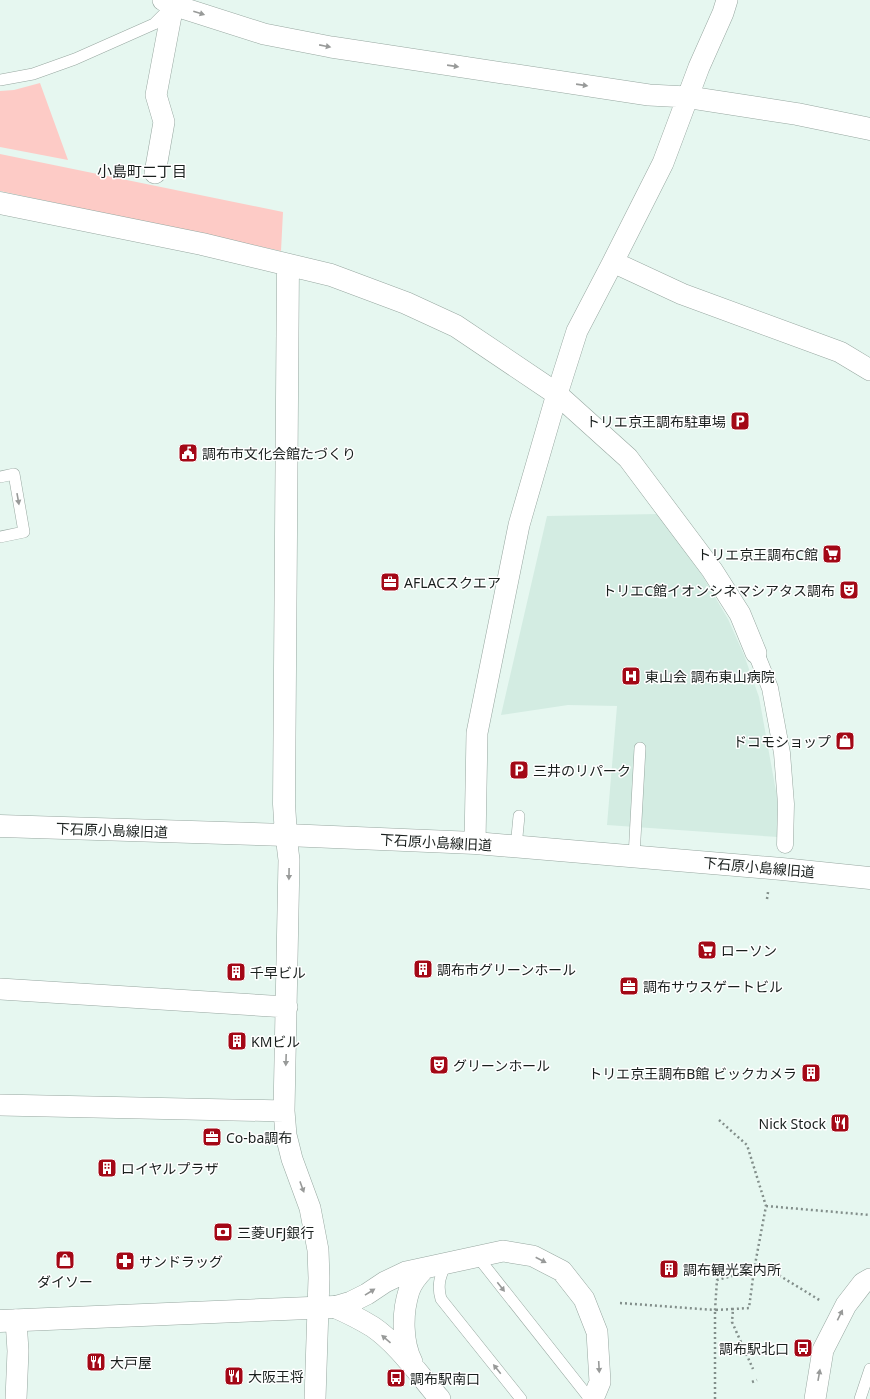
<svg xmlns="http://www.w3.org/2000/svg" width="870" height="1399" viewBox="0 0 870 1399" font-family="'Noto Sans','Noto Sans JP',sans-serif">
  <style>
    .built { fill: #d3ece2 }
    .green { fill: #fdcbc6 }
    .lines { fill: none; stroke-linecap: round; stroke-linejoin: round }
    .service-casing { stroke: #97a7a0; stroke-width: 12 }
    .pedestrian-casing { stroke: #97a7a0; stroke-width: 17 }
    .minor-casing { stroke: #97a7a0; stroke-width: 22 }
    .tertiary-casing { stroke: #97a7a0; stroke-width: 23 }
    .path { stroke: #828e8a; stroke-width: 2.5; stroke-dasharray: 2 3; stroke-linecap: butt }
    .service { stroke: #fff; stroke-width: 11 }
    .pedestrian { stroke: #fff; stroke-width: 16 }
    .minor { stroke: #fff; stroke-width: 21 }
    .tertiary { stroke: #fff; stroke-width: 22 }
    .oneway { fill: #989a99 }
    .labels { text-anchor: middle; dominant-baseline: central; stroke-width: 3; stroke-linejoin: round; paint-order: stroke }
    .poi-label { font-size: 14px; fill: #191f1d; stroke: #fff; text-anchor: start }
    .street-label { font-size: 14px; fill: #191f1d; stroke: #fff }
    .neighbourhood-label { font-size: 15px; fill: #191f1d; stroke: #fff }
  </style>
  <rect width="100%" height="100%" fill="#e6f7f0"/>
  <path class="built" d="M658 514 702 575 728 619 744 655 759 697 777 797 778 837 607 825 617 706 568 705 501 715 547 516Z"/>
  <path class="green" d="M40 83 68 160 0 147V91L14 90Z
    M0 154 283 212 281 251 0 191Z"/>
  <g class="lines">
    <defs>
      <path id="service" d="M0 80 33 74 75 59 154 24 170 8
        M0 477 14 474 24 532 0 537
        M516 847 519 816
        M634 857 640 748
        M477 1256 590 1399
        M446 1263C440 1277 437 1285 441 1299L521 1399
        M860 1399 870 1369"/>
      <path id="pedestrian" d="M756 653 770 688 782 753 786 804 785 845"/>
      <path id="minor" d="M163 0 173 5 264 34 331 47 649 95 687 97
        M155 173 164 122 156 95 173 5
        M613 262 682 294 840 352 870 370
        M557 394 628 458 712 570 740 614 756 653
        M286 835 289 860 284 1111 286 1135 292 1159 310 1208 318 1250 319 1278 315 1399
        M475 843 477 733 519 525 557 394 577 331 613 262 663 163 699 67 723 13 727 0
        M0 989 287 1007
        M0 1105 284 1111
        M334 1307 351 1302 367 1294 385 1282 406 1272 503 1251 533 1256 562 1271 584 1299 597 1332 600 1382 593 1399
        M334 1307C348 1313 360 1319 373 1327 398 1344 420 1376 440 1399
        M16 1320 18 1351 16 1399
        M412 1362C402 1342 402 1313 409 1291 412 1282 418 1275 425 1268
        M815 1399 823 1350 846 1305 863 1283 870 1279"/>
      <path id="tertiary" d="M687 97 797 114 870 129
        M0 203 202 244 331 275 406 303 456 326 557 394
        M0 826 286 835 475 843 782 869 870 878
        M286 835 284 804 288 265
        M0 1321 334 1307"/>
    </defs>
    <use href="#service" class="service-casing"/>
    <use href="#pedestrian" class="pedestrian-casing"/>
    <use href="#minor" class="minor-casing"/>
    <use href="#tertiary" class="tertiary-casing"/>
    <path class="path" d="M767 899 768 892
      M719 1120 747 1145 766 1206 754 1270 749 1308 733 1309
      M766 1206 870 1215
      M620 1303 715 1310 717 1280 754 1270 772 1271 821 1301
      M752 1382 757 1380
      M715 1399V1310L733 1309 732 1322 753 1369"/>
    <use href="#service" class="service"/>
    <use href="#pedestrian" class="pedestrian"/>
    <use href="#minor" class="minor"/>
    <use href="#tertiary" class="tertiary"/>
  </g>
  <defs><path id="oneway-solid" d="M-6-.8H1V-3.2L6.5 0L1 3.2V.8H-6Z"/></defs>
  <g class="oneway">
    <use href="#oneway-solid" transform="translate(199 13) rotate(18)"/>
    <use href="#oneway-solid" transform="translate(325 46) rotate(11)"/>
    <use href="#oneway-solid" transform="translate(453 66) rotate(8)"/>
    <use href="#oneway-solid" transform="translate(582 85) rotate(8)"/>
    <use href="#oneway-solid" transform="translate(18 499) rotate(80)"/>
    <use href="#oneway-solid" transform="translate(289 874) rotate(91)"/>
    <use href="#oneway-solid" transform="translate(286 1060) rotate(92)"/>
    <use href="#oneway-solid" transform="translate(302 1187) rotate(70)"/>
    <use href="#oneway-solid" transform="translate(541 1260) rotate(27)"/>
    <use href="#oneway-solid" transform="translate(501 1287) rotate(52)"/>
    <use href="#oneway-solid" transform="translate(370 1292) rotate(-32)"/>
    <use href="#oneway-solid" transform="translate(840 1315) rotate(-64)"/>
    <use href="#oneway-solid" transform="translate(386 1339) rotate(-139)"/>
    <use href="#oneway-solid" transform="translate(599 1367) rotate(87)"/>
    <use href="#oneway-solid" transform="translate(497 1369) rotate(-129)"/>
    <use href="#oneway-solid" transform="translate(819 1375) rotate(-80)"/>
  </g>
  <defs>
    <symbol id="parking-square" viewBox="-11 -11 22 22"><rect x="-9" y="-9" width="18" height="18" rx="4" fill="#a30816" stroke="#fff"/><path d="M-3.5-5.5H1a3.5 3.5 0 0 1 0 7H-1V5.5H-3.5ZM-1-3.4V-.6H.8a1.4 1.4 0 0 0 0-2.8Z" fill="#fff"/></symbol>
    <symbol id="civic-square" viewBox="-11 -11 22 22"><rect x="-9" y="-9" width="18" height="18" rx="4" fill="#a30816" stroke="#fff"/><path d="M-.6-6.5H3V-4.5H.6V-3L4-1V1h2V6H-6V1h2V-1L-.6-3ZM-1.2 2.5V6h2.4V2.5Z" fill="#fff"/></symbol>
    <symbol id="supermarket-square" viewBox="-11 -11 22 22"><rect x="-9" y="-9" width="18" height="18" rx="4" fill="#a30816" stroke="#fff"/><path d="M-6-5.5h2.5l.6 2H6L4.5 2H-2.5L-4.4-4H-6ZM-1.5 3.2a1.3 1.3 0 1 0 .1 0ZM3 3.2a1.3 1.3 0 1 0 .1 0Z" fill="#fff"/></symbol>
    <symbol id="office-square" viewBox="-11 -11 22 22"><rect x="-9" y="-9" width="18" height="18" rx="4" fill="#a30816" stroke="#fff"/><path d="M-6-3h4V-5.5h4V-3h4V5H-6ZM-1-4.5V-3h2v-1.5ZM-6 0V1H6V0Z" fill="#fff"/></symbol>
    <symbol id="theatre-square" viewBox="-11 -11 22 22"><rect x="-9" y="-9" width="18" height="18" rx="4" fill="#a30816" stroke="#fff"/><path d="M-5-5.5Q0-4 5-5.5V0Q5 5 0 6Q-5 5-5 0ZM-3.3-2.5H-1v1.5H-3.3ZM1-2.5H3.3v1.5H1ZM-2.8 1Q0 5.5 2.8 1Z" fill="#fff"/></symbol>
    <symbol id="hospital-square" viewBox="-11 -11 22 22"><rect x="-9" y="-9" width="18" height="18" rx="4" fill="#a30816" stroke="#fff"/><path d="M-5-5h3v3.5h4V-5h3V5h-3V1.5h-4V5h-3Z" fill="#fff"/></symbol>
    <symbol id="shop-square" viewBox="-11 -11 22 22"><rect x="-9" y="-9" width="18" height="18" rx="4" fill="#a30816" stroke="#fff"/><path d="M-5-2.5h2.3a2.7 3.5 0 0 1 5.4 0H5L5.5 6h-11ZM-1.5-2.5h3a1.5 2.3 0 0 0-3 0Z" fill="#fff"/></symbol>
    <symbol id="building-square" viewBox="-11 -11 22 22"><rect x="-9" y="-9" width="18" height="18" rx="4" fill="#a30816" stroke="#fff"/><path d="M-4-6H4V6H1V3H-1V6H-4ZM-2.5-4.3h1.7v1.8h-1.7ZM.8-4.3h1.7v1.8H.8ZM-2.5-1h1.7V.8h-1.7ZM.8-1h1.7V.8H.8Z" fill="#fff"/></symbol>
    <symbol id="restaurant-square" viewBox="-11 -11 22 22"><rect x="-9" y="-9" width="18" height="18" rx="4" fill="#a30816" stroke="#fff"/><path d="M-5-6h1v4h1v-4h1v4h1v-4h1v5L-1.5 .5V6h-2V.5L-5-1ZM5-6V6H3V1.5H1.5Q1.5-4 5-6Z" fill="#fff"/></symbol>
    <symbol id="bank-square" viewBox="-11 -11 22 22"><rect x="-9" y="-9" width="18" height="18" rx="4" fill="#a30816" stroke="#fff"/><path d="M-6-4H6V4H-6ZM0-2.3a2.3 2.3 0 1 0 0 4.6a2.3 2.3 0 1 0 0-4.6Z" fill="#fff"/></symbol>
    <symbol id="pharmacy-square" viewBox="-11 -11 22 22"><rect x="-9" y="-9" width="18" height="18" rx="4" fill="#a30816" stroke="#fff"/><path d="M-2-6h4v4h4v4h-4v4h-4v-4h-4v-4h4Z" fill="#fff"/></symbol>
    <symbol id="bus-square" viewBox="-11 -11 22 22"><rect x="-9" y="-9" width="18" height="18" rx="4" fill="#a30816" stroke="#fff"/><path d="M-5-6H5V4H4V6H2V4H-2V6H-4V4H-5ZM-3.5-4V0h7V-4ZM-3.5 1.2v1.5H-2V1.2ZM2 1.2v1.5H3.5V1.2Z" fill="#fff"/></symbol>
  </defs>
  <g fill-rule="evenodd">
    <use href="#parking-square" x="729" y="410" width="22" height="22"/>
    <use href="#civic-square" x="177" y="442" width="22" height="22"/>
    <use href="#supermarket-square" x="821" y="543" width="22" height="22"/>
    <use href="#office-square" x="379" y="571" width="22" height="22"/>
    <use href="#theatre-square" x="838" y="579" width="22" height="22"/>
    <use href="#hospital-square" x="620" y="665" width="22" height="22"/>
    <use href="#shop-square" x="834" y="730" width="22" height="22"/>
    <use href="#parking-square" x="508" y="759" width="22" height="22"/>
    <use href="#supermarket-square" x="696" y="939" width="22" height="22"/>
    <use href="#building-square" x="412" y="958" width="22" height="22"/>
    <use href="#building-square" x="225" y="961" width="22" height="22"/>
    <use href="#office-square" x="618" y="975" width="22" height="22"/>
    <use href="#building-square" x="226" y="1030" width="22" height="22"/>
    <use href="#theatre-square" x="428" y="1054" width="22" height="22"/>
    <use href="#building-square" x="800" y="1062" width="22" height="22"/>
    <use href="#restaurant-square" x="829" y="1112" width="22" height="22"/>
    <use href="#office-square" x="201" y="1126" width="22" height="22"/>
    <use href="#building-square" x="96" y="1157" width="22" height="22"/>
    <use href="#bank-square" x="212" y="1221" width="22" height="22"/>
    <use href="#shop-square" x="54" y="1249" width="22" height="22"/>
    <use href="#pharmacy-square" x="114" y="1250" width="22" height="22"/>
    <use href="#building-square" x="658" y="1258" width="22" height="22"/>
    <use href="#bus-square" x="792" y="1337" width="22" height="22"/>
    <use href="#restaurant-square" x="85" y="1351" width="22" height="22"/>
    <use href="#restaurant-square" x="223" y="1365" width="22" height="22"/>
    <use href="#bus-square" x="385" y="1367" width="22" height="22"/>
  </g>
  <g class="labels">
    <g class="poi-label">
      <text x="726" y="421" text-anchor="end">トリエ京王調布駐車場</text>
      <text x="202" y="453">調布市文化会館たづくり</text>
      <text x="818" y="554" text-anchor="end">トリエ京王調布C館</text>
      <text x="404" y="582">AFLACスクエア</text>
      <text x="835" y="590" text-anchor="end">トリエC館イオンシネマシアタス調布</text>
      <text x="645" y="676">東山会 調布東山病院</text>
      <text x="831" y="741" text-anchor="end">ドコモショップ</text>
      <text x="533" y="770">三井のリパーク</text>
      <text x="721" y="950">ローソン</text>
      <text x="437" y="969">調布市グリーンホール</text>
      <text x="250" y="972">千早ビル</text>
      <text x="643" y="986">調布サウスゲートビル</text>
      <text x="251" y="1041">KMビル</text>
      <text x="453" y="1065">グリーンホール</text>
      <text x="797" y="1073" text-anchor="end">トリエ京王調布B館 ビックカメラ</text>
      <text x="826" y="1123" text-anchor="end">Nick Stock</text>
      <text x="226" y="1137">Co-ba調布</text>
      <text x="121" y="1168">ロイヤルプラザ</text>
      <text x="237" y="1232">三菱UFJ銀行</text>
      <text x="139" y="1261">サンドラッグ</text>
      <text x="683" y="1269">調布観光案内所</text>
      <text x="65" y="1281" text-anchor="middle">ダイソー</text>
      <text x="789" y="1348" text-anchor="end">調布駅北口</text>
      <text x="110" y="1362">大戸屋</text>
      <text x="248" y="1376">大阪王将</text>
      <text x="410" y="1378">調布駅南口</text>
    </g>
    <g class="street-label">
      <text transform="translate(112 830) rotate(2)">下石原小島線旧道</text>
      <text transform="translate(436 842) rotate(3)">下石原小島線旧道</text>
      <text transform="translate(759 867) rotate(5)">下石原小島線旧道</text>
    </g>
    <g class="neighbourhood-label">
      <text x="142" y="171">小島町二丁目</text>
    </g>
  </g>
</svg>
